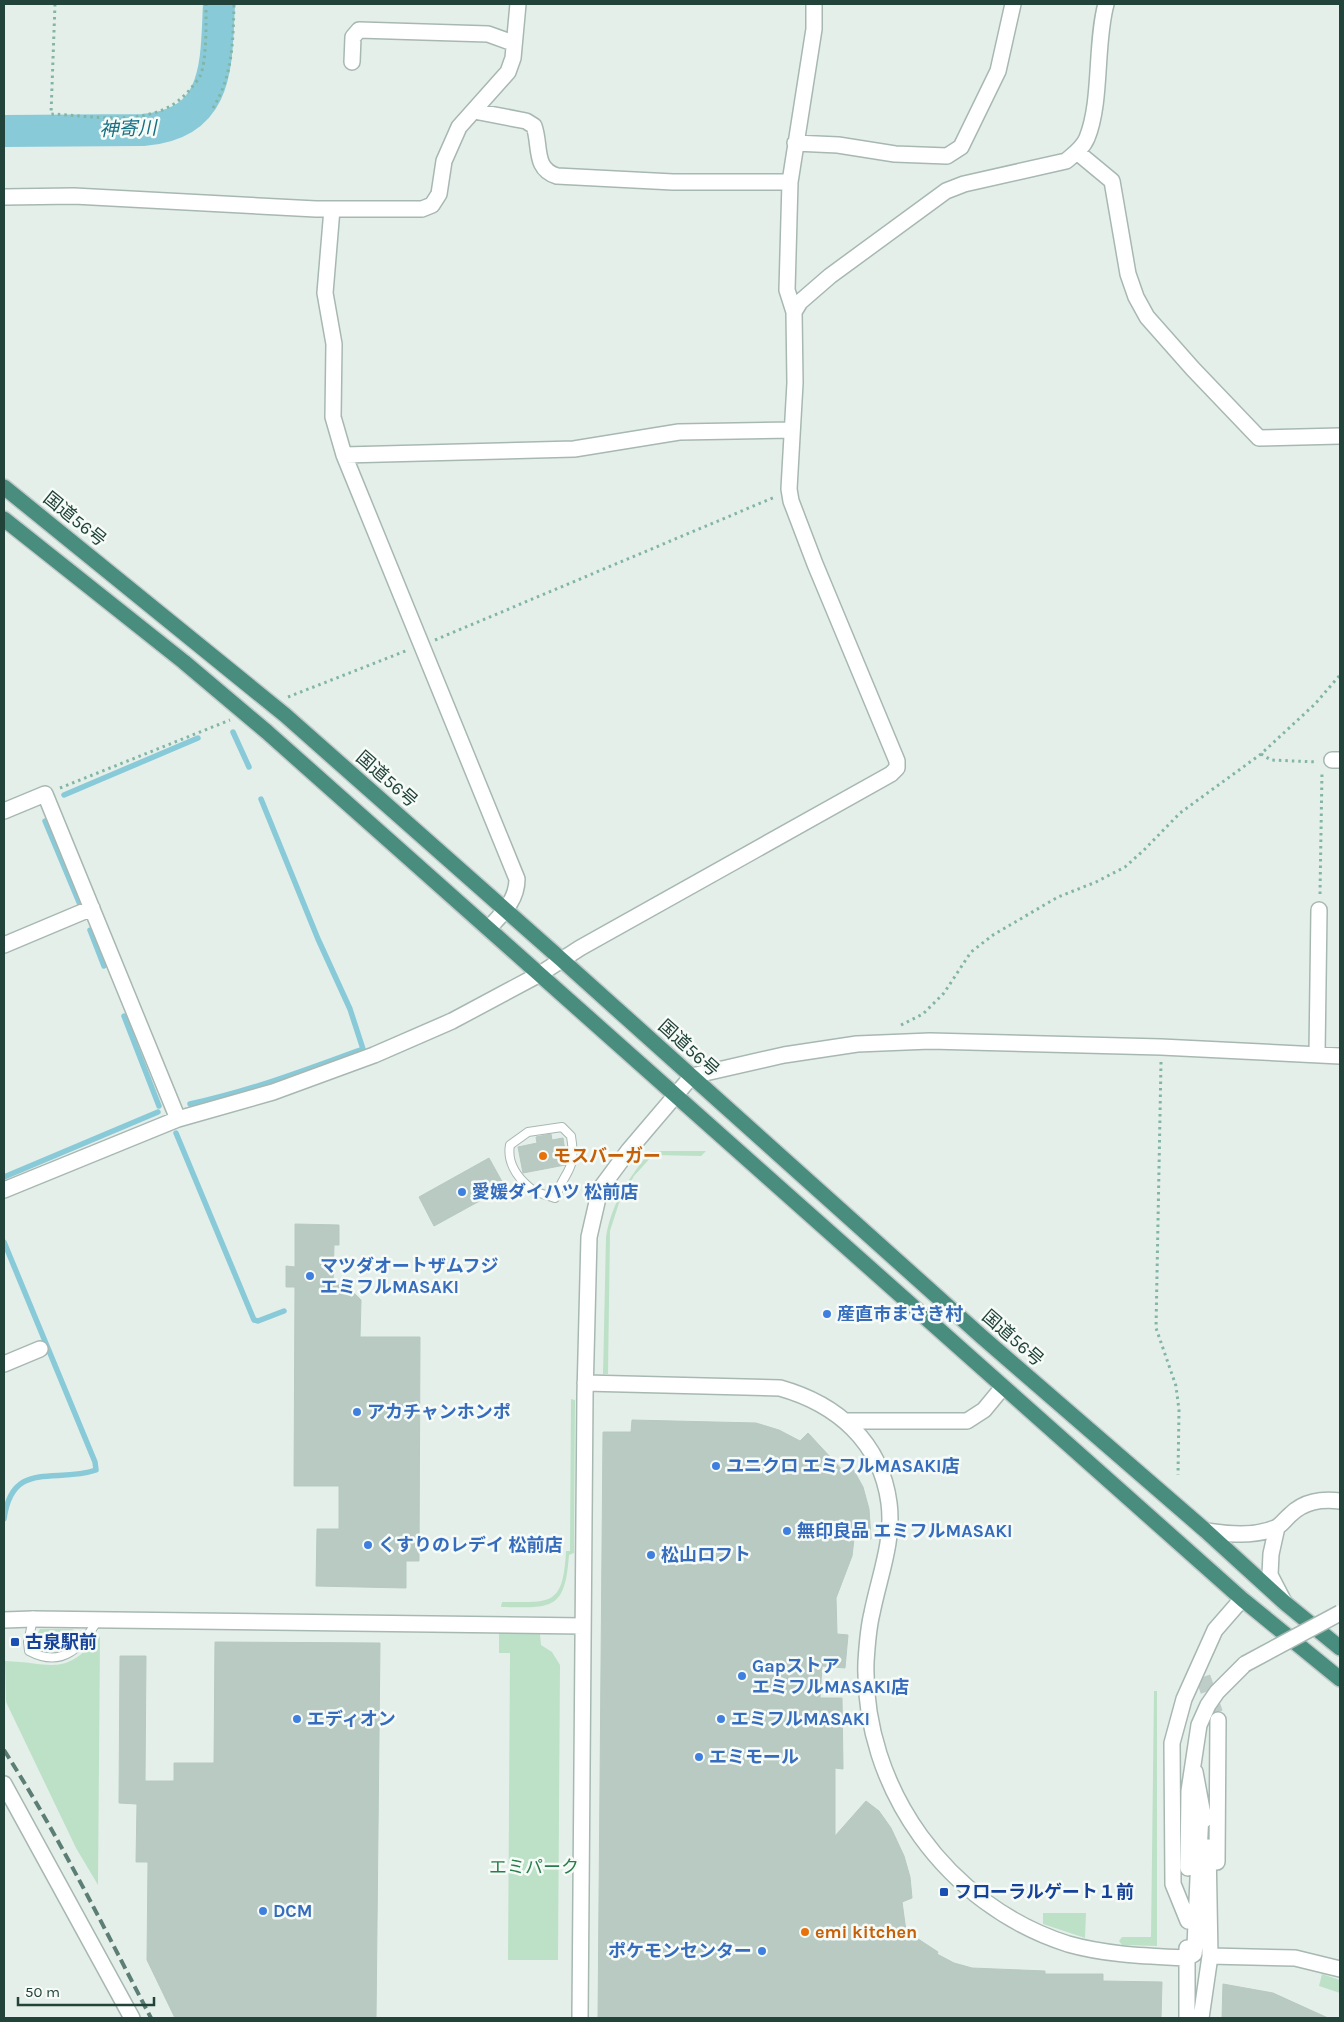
<svg xmlns="http://www.w3.org/2000/svg" width="1344" height="2022" viewBox="0 0 1344 2022" font-family="Karla,'Noto Sans JP',sans-serif">
  <style>
    .green { fill: #bce1c7 }
    .lines { fill: none; stroke-linecap: round; stroke-linejoin: round }
    .stream { stroke: #89cad8; stroke-width: 5.5 }
    .river { stroke: #89cad8; stroke-width: 32 }
    .building { fill: #b9cac3; stroke: #b6c9c2 }
    .tertiary-tunnel { stroke: #becdc7; stroke-width: 15; stroke-dasharray: 15 8; stroke-linecap: butt }
    .service-casing { stroke: #a7b8b2; stroke-width: 10 }
    .minor-casing { stroke: #a7b8b2; stroke-width: 18 }
    .tertiary-casing { stroke: #a7b8b2; stroke-width: 18 }
    .trunk-casing { stroke: #c1cac8; stroke-width: 18 }
    .path { stroke: #82b5a6; stroke-width: 3; stroke-dasharray: 2.5 4; stroke-linecap: butt }
    .service { stroke: #fff; stroke-width: 8 }
    .minor { stroke: #fff; stroke-width: 15 }
    .tertiary { stroke: #fff; stroke-width: 15 }
    .trunk { stroke: #488d7e; stroke-width: 15 }
    .rail { stroke: #5d7e75; stroke-width: 4; stroke-dasharray: 10 5; stroke-linecap: butt }
    .tertiary-bridge-casing { stroke: #a7b8b2; stroke-width: 18; stroke-linecap: butt }
    .tertiary-bridge { stroke: #fff; stroke-width: 15 }
    .food-dot { fill: #e8710a; stroke: #f6fbf8; stroke-width: 2 }
    .shop-dot { fill: #3f7fe0; stroke: #f6fbf8; stroke-width: 2 }
    .transit-dot { fill: #1a4fb4; stroke: #f6fbf8; stroke-width: 2 }
    .labels { text-anchor: middle; dominant-baseline: central; stroke-width: 5; stroke-linejoin: round; paint-order: stroke }
    .street-label { font-size: 18px; fill: #22433a; stroke: #f6fbf8 }
    .food-label { font-size: 18px; font-weight: bold; fill: #c56008; stroke: #f6fbf8; text-anchor: start }
    .shop-label { font-size: 18px; font-weight: bold; fill: #366cbe; stroke: #f6fbf8; text-anchor: start }
    .transit-label { font-size: 18px; font-weight: bold; fill: #164399; stroke: #f6fbf8; text-anchor: start }
    .park-label { font-size: 18px; fill: #287d4a; stroke: #f6fbf8 }
    .water-label { font-size: 19px; font-style: italic; fill: #167084; stroke: #f6fbf8 }
  </style>
  <rect width="100%" height="100%" fill="#e5efea"/>
  <path class="green" d="M651 1151H706L701 1156 653 1155 634 1176 619 1203 610 1231 608 1374H603L606 1237C612 1202 629 1177 651 1151Z
    M571 1399 575 1400 574 1553 569 1555C565 1610 553 1608 501 1607L502 1602C551 1602 563 1607 566 1551H570Z
    M40 1629H72L77 1632C73 1651 51 1653 36 1644V1636Z
    M499 1633 540 1634 541 1645 552 1652 560 1665 558 1960H508L510 1653H499Z
    M100 1636 98 1885 76 1848 6 1702 5 1661C55 1663 63 1677 100 1636Z
    M1154 1691H1157V1946L1122 1945 1119 1941 1122 1937H1151Z
    M1043 1913H1086L1085 1938 1043 1924Z
    M1322 1974 1340 1980V1993L1319 1986Z"/>
  <g class="lines">
    <path class="stream" d="M233 732 249 767
      M64 795 198 738
      M45 821 81 907
      M90 930 104 966
      M124 1016 159 1106
      M190 1104C250 1091 306 1070 363 1049L350 1009 318 939 261 799
      M176 1133 254 1320 258 1321 284 1311
      M4 1177 158 1112
      M4 1242 95 1462 96 1470C55 1484 12 1459 4 1519"/>
    <path class="river" d="M4 131 143 130C220 124 216 64 219 4"/>
  </g>
  <path class="building" d="M551 1134 552 1140 563 1138 566 1158 565 1165 523 1173 518 1147 537 1143 536 1137Z
    M489 1158 505 1187 434 1226 419 1197Z
    M295 1224 339 1225V1245H334L333 1285H346L361 1300 360 1337H420L419 1561H406V1588L316 1586 317 1529H339V1486H294L295 1287H286V1266L295 1267Z
    M632 1420 756 1423 779 1430 800 1441 808 1433 845 1473 853 1469 863 1487 869 1509 871 1539H854L852 1556 836 1598 837 1634 848 1635 845 1668 822 1666 820 1698H842L843 1769 835 1768V1836L866 1801 879 1811 891 1828 904 1856 910 1877 912 1898 902 1902 906 1931 938 1952 937 1954 954 1963 972 1968 1045 1971V1974H1103V1981L1162 1982 1161 2018H598L603 1432H631Z
    M215 1642 380 1643 376 2018H175L147 1960 148 1862H136L137 1804 119 1803 120 1656H146L145 1781H174V1763H214Z
    M1223 1984 1273 1993 1328 2018H1222Z"/>
  <g class="lines">
    <path class="tertiary-tunnel" d="M1203 1677 1218 1720"/>
    <defs>
      <path id="service" d="M562 1127 571 1136C577 1172 565 1169 555 1198 547 1195 535 1193 529 1187 516 1176 507 1161 510 1145L528 1132Z
        M33 1619 28 1642 29 1651C63 1669 81 1647 98 1620"/>
      <path id="minor" d="M352 62 353 37 359 30 488 34 513 43
        M474 111 526 121 534 126C541 145 533 169 557 176L673 182H790
        M795 143 838 145 895 154 947 156 961 147 998 71 1013 4
        M1077 152 1112 181 1128 274 1136 297 1147 317 1193 369 1259 438 1340 436
        M4 197 74 196 316 209H422L432 205 439 194 444 161 459 127 508 72 513 58 518 4
        M332 209 325 293 334 344 333 417 344 455 517 879C517 900 503 913 489 928
        M794 312 800 302 830 276 946 191 964 184 1066 161C1073 155 1083 148 1087 138 1102 101 1095 44 1106 4
        M344 455 574 449 679 432 792 430
        M1332 760H1340
        M4 811 45 794 178 1119
        M4 945 92 908
        M1317 1054 1319 910
        M692 1076 784 1055 857 1044 930 1041 1161 1047 1340 1056
        M4 1190 178 1119 273 1092 374 1055 452 1021 540 974 580 948 891 774 897 768V761L815 564 791 501 789 489 795 383 794 312 787 290 790 182 814 29V4
        M4 1364 40 1349
        M4 1620 33 1619
        M4 1784 132 2018"/>
      <path id="tertiary" d="M585 1383 780 1388C837 1404 881 1442 889 1503 894 1541 879 1577 872 1613 868 1629 867 1646 866 1662 862 1788 948 1906 1068 1944 1107 1955 1147 1956 1187 1958L1194 1954 1195 1946 1201 1811
        M846 1421H967L984 1410 1003 1387
        M1277 1527 1271 1554 1270 1575 1284 1602
        M1206 1531C1228 1534 1253 1537 1275 1528 1281 1526 1285 1519 1290 1515 1304 1501 1321 1499 1340 1501
        M33 1619 583 1626
        M1195 1772 1204 1820
        M1217 1862 1218 1720
        M1188 1868 1189 1791 1199 1725 1208 1705 1217 1692 1245 1664
        M1188 1921 1173 1884 1172 1743 1184 1699 1215 1630 1242 1599
        M1210 1956 1295 1958 1340 1969
        M580 2018 585 1395 589 1237 600 1189 629 1150 692 1076
        M1187 2018V1948
        M1201 2018 1210 1956 1208 1847"/>
      <path id="trunk" d="M4 487 285 715 562 960 981 1336 1206 1531 1285 1603 1340 1648
        M4 519 184 662 267 732 1242 1599 1340 1679"/>
    </defs>
    <use href="#service" class="service-casing"/>
    <use href="#minor" class="minor-casing"/>
    <use href="#tertiary" class="tertiary-casing"/>
    <use href="#trunk" class="trunk-casing"/>
    <path class="path" d="M55 4 51 114C97 116 159 130 191 88 194 85 198 80 200 76 207 61 206 22 206 4
      M213 108C233 75 233 41 234 4
      M435 640 775 497
      M288 697 408 650
      M1261 754 1271 760 1317 762
      M60 788 230 720
      M1320 894 1322 771
      M901 1025 923 1014 944 993 971 952 993 935 1058 897 1096 882 1125 867 1144 850 1180 813 1261 754 1315 704 1340 675
      M1161 1062 1156 1328 1176 1386 1179 1410 1178 1475"/>
    <use href="#service" class="service"/>
    <use href="#minor" class="minor"/>
    <use href="#tertiary" class="tertiary"/>
    <use href="#trunk" class="trunk"/>
    <path class="rail" d="M4 1750C59 1836 104 1928 151 2018"/>
    <defs>
      <path id="tertiary-bridge" d="M1245 1664 1340 1613"/>
    </defs>
    <use href="#tertiary-bridge" class="tertiary-bridge-casing"/>
    <use href="#tertiary-bridge" class="tertiary-bridge"/>
  </g>
  <g class="food-dot">
    <circle cx="543" cy="1156" r="5"/>
    <circle cx="805" cy="1932" r="5"/>
  </g>
  <g class="shop-dot">
    <circle cx="462" cy="1192" r="5"/>
    <circle cx="310" cy="1276" r="5"/>
    <circle cx="827" cy="1314" r="5"/>
    <circle cx="357" cy="1412" r="5"/>
    <circle cx="716" cy="1466" r="5"/>
    <circle cx="787" cy="1531" r="5"/>
    <circle cx="368" cy="1545" r="5"/>
    <circle cx="651" cy="1555" r="5"/>
    <circle cx="742" cy="1676" r="5"/>
    <circle cx="297" cy="1719" r="5"/>
    <circle cx="721" cy="1719" r="5"/>
    <circle cx="699" cy="1757" r="5"/>
    <circle cx="263" cy="1911" r="5"/>
    <circle cx="762" cy="1951" r="5"/>
  </g>
  <g class="transit-dot">
    <rect x="10" y="1637" width="10" height="10" rx="2.5"/>
    <rect x="939" y="1887" width="10" height="10" rx="2.5"/>
  </g>
  <g class="labels">
    <g class="street-label">
      <text transform="translate(75 519) rotate(39)">国道56号</text>
      <text transform="translate(387 779) rotate(41)">国道56号</text>
      <text transform="translate(689 1048) rotate(42)">国道56号</text>
      <text transform="translate(1013 1338) rotate(41)">国道56号</text>
    </g>
    <g class="food-label">
      <text x="553" y="1156">モスバーガー</text>
      <text x="815" y="1932">emi kitchen</text>
    </g>
    <g class="shop-label">
      <text x="472" y="1192">愛媛ダイハツ 松前店</text>
      <text x="320" y="1266">マツダオートザムフジ<tspan x="320" dy="21">エミフルMASAKI</tspan></text>
      <text x="837" y="1314">産直市まさき村</text>
      <text x="367" y="1412">アカチャンホンポ</text>
      <text x="726" y="1466">ユニクロ エミフルMASAKI店</text>
      <text x="797" y="1531">無印良品 エミフルMASAKI</text>
      <text x="378" y="1545">くすりのレデイ 松前店</text>
      <text x="661" y="1555">松山ロフト</text>
      <text x="752" y="1666">Gapストア<tspan x="752" dy="21">エミフルMASAKI店</tspan></text>
      <text x="307" y="1719">エディオン</text>
      <text x="731" y="1719">エミフルMASAKI</text>
      <text x="709" y="1757">エミモール</text>
      <text x="273" y="1911">DCM</text>
      <text x="752" y="1951" text-anchor="end">ポケモンセンター</text>
    </g>
    <g class="transit-label">
      <text x="25" y="1642">古泉駅前</text>
      <text x="954" y="1892">フローラルゲート１前</text>
    </g>
    <g class="park-label">
      <text x="534" y="1867">エミパーク</text>
    </g>
    <g class="water-label">
      <text transform="translate(128 129) rotate(-2)">神寄川</text>
    </g>
  </g>
  <rect width="1344" height="2022" fill="none" stroke="#22433a" stroke-width="10"/>
  <path d="M18 1997v8h136v-8" fill="none" stroke="#22433a" stroke-width="2.5"/>
  <text x="25" y="1997" font-size="15" fill="#22433a" stroke="#f6fbf8" stroke-width="4" paint-order="stroke">50 m</text>
</svg>
